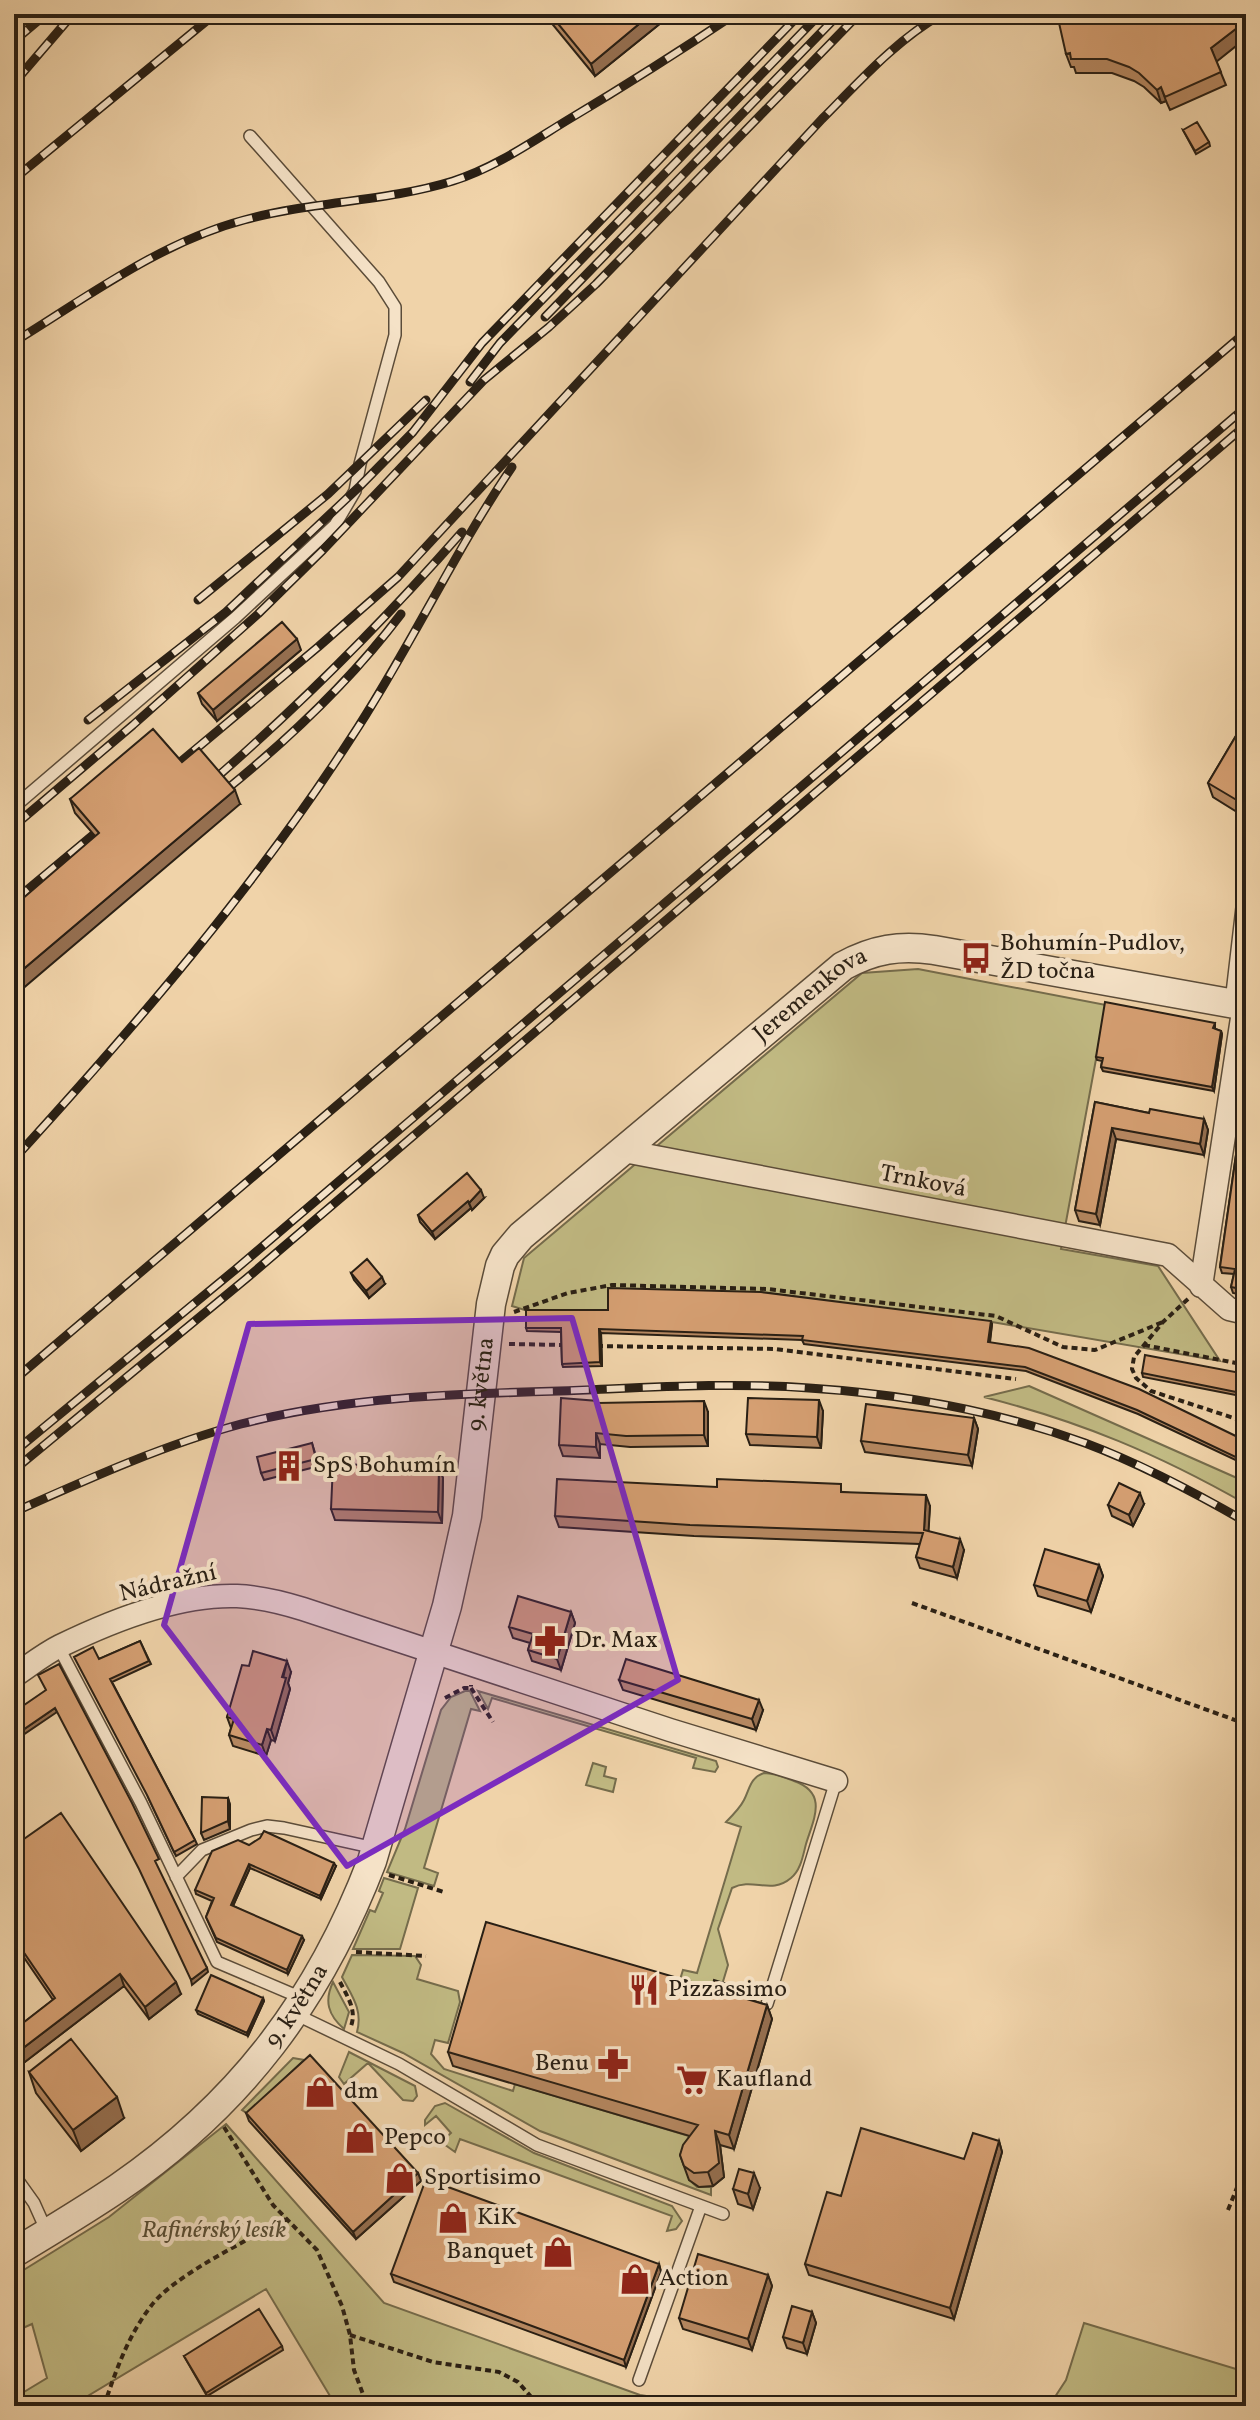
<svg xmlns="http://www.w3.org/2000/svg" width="1260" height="2420" viewBox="0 0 1260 2420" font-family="Vollkorn,serif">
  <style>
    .green { fill: #c1ba83; stroke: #756c4c; stroke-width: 2 }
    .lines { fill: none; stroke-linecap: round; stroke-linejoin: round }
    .service-casing { stroke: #5b4c39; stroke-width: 14 }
    .minor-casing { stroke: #5b4c39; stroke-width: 25 }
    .tertiary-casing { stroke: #5b4c39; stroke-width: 31 }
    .path { stroke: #291f14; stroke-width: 4; stroke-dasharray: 6 4; stroke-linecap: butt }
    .service { stroke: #f5e2c7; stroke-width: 11 }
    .minor { stroke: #f5e2c7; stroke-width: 22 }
    .tertiary { stroke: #f5e2c7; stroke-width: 28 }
    .rail-casing { stroke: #291f14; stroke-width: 9 }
    .rail { stroke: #f5e2c7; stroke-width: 6; stroke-dasharray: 18; stroke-linecap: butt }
    .wall { fill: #b78962; stroke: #291f14; stroke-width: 2 }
    .shaded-wall { fill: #956f50; stroke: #291f14; stroke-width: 2 }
    .building { fill: #d59f72; stroke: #291f14; stroke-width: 2 }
    .marked { fill: #7b2cbf; fill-opacity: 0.2; stroke: #7b2cbf; stroke-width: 6; stroke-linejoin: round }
    .labels { text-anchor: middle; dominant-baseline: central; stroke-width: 8; stroke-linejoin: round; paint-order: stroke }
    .poi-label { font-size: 24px; fill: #291f14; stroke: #f5e2c7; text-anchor: start }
    .street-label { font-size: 24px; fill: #291f14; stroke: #f5e2c7 }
    .park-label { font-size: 24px; font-style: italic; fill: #574e35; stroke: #f5e2c7 }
  </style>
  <rect width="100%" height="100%" fill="#f0d3a9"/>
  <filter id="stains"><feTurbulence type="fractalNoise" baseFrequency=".0025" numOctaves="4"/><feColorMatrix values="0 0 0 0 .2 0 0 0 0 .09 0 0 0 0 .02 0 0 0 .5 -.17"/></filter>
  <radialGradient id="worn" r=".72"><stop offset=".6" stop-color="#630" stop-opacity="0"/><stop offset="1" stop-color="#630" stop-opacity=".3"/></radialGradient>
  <path class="green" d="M918 969 1106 1005 1061 1249 1158 1266 1220 1361 992 1322 765 1294 610 1311H528L512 1306 524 1258 862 973Z
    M1029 1386 1246 1482V1504C1158 1454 1082 1422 984 1397Z
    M465 1691H470L480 1711 471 1709 424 1868 438 1873 434 1886 387 1872 405 1829 441 1710 451 1697Z
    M478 1691 716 1761 718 1767 715 1772 693 1768 696 1758 492 1698 488 1709Z
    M593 1763 606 1767 604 1776 616 1779 613 1792 586 1785Z
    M764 1773C775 1773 784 1777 794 1781 828 1793 814 1818 806 1844 803 1855 801 1870 791 1878 771 1895 753 1877 732 1888L718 1929 728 1965 718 1998 678 1986 683 1970 697 1973 741 1827 726 1822C732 1816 740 1808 744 1800 750 1788 750 1778 764 1773Z
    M384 1878 418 1888 400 1949H353L370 1910 375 1912 383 1893 379 1891Z
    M352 1955 415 1956 421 1965 417 1979 458 1991 460 2002 448 2043 435 2040 431 2054 444 2069 513 2091 515 2084 689 2136C687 2154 680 2174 697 2187H711V2195L540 2131 403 2053 357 2032C363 2010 352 1996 342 1977Z
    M333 1982 349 2012 344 2029C328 2015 324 2001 333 1982Z
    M349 2052 415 2086 417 2096 413 2101 403 2100 368 2063 344 2084 339 2077Z
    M293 2058 304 2060 248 2114 242 2110Z
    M445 2103 534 2153 672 2206 682 2221 676 2229 667 2231 672 2216 460 2139 455 2152 441 2142 451 2133 436 2116 425 2125V2120L435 2106Z
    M226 2124 384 2303 640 2395 710 2406H336L266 2289 71 2406H14V2398L47 2378 32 2324 14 2332V2276L109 2217Z
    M1084 2323 1246 2372V2406H1049L1066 2380Z"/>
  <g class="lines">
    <defs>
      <path id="service" d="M528 14 530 17 534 14
        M14 807 235 618 335 525 355 491 360 464 395 335V307L379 282 250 136
        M1231 1002 1246 873
        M58 1646 141 1803 217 1962 304 1999
        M176 1877 202 1850 251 1830 267 1826 284 1828 375 1848
        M767 2004 836 1781
        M295 2014 399 2064 537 2145 723 2214
        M14 2175 34 2203 47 2232
        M639 2380 701 2206"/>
      <path id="minor" d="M624 1151 1168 1255 1229 1309 1246 1313
        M1201 1286 1244 1005
        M14 1676C29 1666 44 1654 60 1646 111 1621 180 1594 237 1596 260 1597 281 1602 303 1609L670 1730 836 1781"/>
      <g id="tertiary">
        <path id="s1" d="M14 2253C49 2232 84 2211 118 2188 240 2104 319 2000 372 1861L447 1606 467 1516 491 1304 500 1266 505 1255 521 1236 843 966C874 949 900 945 934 950L1246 1006"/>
      </g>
    </defs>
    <use href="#service" class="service-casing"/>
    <use href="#minor" class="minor-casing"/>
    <use href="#tertiary" class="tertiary-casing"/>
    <path class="path" d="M1188 1299 1163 1322 1134 1357 1132 1369 1136 1378 1151 1391 1246 1422
      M514 1312 568 1293 612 1285 767 1289 996 1316 1063 1347 1095 1350 1163 1322
      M509 1344 564 1345
      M1144 1345 1246 1365
      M597 1346 775 1349 1016 1379
      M912 1603 1246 1724
      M471 1688 493 1722
      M445 1698 464 1688H471V1685
      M389 1875 444 1892
      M356 1952 426 1956
      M340 1982C347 1996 357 2010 351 2026
      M224 2127 273 2205 317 2250 342 2306 350 2335 354 2370 364 2397 371 2406
      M1228 2210 1246 2165
      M350 2335 433 2362 499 2372 518 2382 539 2406
      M104 2406C116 2370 128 2336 151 2306 174 2275 250 2239 286 2219"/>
    <use href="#service" class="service"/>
    <use href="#minor" class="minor"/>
    <use href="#tertiary" class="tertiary"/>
    <defs>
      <path id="rail" d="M14 41 46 14
        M14 83 73 14
        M14 179 215 14
        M545 317 839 14
        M14 342C87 297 161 242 244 220 313 201 385 202 453 181 494 168 530 143 566 121 623 87 680 51 735 14
        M470 382 500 343 820 14
        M198 600 328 494 426 400
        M88 720 226 612 360 486 413 432 482 343 800 14
        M166 774 318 647 398 577 822 119C859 82 896 40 942 14
        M217 777C304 701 385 620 462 532
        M227 789C291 737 352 679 401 614
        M14 826 133 725 258 614 323 550 484 380 549 327 596 284 859 14
        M14 901 111 820
        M14 1159C135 1026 253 890 351 738 409 650 453 554 512 467
        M14 1380 1246 332
        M14 1452 236 1269 1246 407
        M14 1470 247 1278 1246 425
        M14 1512C88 1479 163 1445 241 1424 346 1397 452 1394 559 1391 642 1388 726 1382 809 1388 903 1394 997 1411 1085 1443 1141 1464 1194 1492 1246 1522"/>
    </defs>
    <use href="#rail" class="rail-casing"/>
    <use href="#rail" class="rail"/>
  </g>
  <path class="wall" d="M547 14H672L595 76 549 20Z
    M1246 38 1216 61 1226 85 1170 110 1166 101 1161 103 1144 87 1134 81 1112 73H1076L1074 67H1071L1066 54Z
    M1183 130 1209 142 1210 146 1196 154Z
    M1246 626V657L1242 654 1237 640Z
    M301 650 217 721 202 704 198 693Z
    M1246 719V816L1245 817 1213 797 1208 783Z
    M182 762 240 804 95 836 75 813 70 799Z
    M1215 1023V1029L1221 1031 1222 1034 1214 1091 1103 1071 1101 1067 1102 1061 1097 1060 1096 1057Z
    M1246 1085V1254L1244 1267 1246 1268V1296L1233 1293 1231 1287 1234 1274 1222 1273 1220 1267Z
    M1095 1102 1149 1113 1204 1119 1208 1130 1204 1155 1116 1139 1100 1225 1079 1221 1075 1210Z
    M484 1198 472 1210 471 1208 435 1239 420 1222 418 1215Z
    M351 1273 385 1284 369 1298 354 1280Z
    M992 1324 990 1343 1246 1441V1465L1138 1414 1026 1371 804 1344 802 1340 601 1333 602 1366 563 1367 562 1364 561 1332 527 1331 526 1328Z
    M1142 1373 1246 1374V1397L1143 1377Z
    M598 1403 708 1412V1446L630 1447 600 1444V1458L563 1456 559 1445Z
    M823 1411 821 1448 750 1445 746 1434Z
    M974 1418 978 1429 972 1466 865 1452 861 1441Z
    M312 1443 319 1466 264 1480 261 1473Z
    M443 1478 442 1523 335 1520 331 1509Z
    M717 1487 844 1492 930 1506 928 1531 964 1550 957 1578 920 1568 916 1557 920 1544 694 1536 559 1527 555 1516Z
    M1144 1504 1133 1526 1112 1516 1108 1505Z
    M1099 1565 1103 1576 1091 1612 1038 1596 1034 1585Z
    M571 1612 575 1623 561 1670 532 1661 528 1650 530 1643 513 1638 509 1627Z
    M140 1641 151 1664 112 1682 195 1840 197 1844 176 1856 149 1799 99 1659Z
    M249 1666 291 1672 288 1683 290 1689 275 1741 271 1740 266 1756 233 1746 229 1735 231 1728 227 1717Z
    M619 1680 763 1710 756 1730 623 1690Z
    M228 1798 230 1805V1829L204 1840 201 1833Z
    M249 1845 336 1866 321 1899 250 1868 233 1906 304 1940 288 1974 217 1942 206 1917 212 1901 196 1894 195 1890Z
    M14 1846 181 1994 149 2019 124 1986 17 2068 16 2066 14 2069V2030L53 2000 14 1943Z
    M712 1988 750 1991 754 2001 767 2005 772 2019 734 2149 720 2145 724 2177 713 2186 699 2187 689 2180 680 2155 690 2136 453 2066 448 2052Z
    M263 1998 264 2001 248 2036 198 2014 196 2010Z
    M29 2072 124 2118 81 2151 36 2093Z
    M246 2113 418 2173 421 2181 356 2239 249 2121Z
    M999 2141 1002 2152 954 2319 809 2275 805 2264 841 2196 964 2159Z
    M760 2188 753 2209 738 2204 733 2189Z
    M659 2264 661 2272 626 2367 394 2282 391 2274Z
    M768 2275 772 2286 752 2350 683 2329 679 2318Z
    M812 2312 816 2323 807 2354 787 2348 783 2337Z
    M282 2346 283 2350 207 2396 184 2356Z"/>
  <path class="shaded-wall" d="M120 14H130L122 20Z
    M651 14H672L595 76 591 64Z
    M1246 21V38L1216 62 1211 48Z
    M1161 87 1166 101 1161 103 1157 90Z
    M297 639 301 650 217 721 213 710Z
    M235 790 240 804 14 996V977Z
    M1246 793V816L1245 817 1240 802Z
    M1221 1031 1222 1034 1214 1091 1212 1087Z
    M1204 1119 1208 1130 1204 1155 1200 1144Z
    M1112 1128 1116 1139 1100 1225 1096 1214Z
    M481 1190 484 1198 472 1210 469 1203Z
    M468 1201 471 1208 435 1239 432 1232Z
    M1246 1235V1254L1243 1272 1241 1267Z
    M382 1277 385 1284 369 1298 366 1291Z
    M991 1321 992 1324 989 1346 988 1342Z
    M599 1329 601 1333 602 1366 600 1362Z
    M819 1400 823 1411 821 1448 817 1437Z
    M704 1401 708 1412V1446L704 1435Z
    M974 1418 978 1429 972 1466 968 1455Z
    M596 1433 600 1444V1458L596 1447Z
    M439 1467 443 1478 442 1523 438 1512Z
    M1140 1493 1144 1504 1133 1526 1129 1515Z
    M926 1495 930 1506 928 1541 924 1530Z
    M960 1539 964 1550 957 1578 953 1567Z
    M1099 1565 1103 1576 1091 1612 1087 1601Z
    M571 1612 575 1623 561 1670 557 1659Z
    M287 1661 291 1672 288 1683 290 1689 275 1741 271 1730Z
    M759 1700 763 1710 756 1730 752 1719Z
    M55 1708 57 1712 14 1741V1736Z
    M267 1729 271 1740 266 1756 262 1745Z
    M228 1798 230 1805V1829L228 1821Z
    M334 1863 336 1866 321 1899 320 1896Z
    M249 1864 250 1868 232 1908 231 1905Z
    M302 1936 304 1940 288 1974 287 1970Z
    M207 1968 208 1972 192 1985 191 1980Z
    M120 1974 124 1986 17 2068 14 2060V2055Z
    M176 1982 181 1994 149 2019 145 2007Z
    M750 1991 755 2005 747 1999Z
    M263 1998 264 2001 248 2036 247 2033Z
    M767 2005 772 2019 734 2149 729 2135Z
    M117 2097 124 2118 81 2151 73 2130Z
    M715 2131 720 2145 724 2177 713 2186 708 2172Z
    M999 2141 1002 2152 954 2319 950 2308Z
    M418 2173 421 2181 356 2239 353 2232Z
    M754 2173 760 2188 753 2209 748 2194Z
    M659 2264 661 2272 626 2367 624 2360Z
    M768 2275 772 2286 752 2350 748 2339Z
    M812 2312 816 2323 807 2354 803 2343Z"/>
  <path class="building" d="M550 14H651L591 64Z
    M1057 14H1246V21L1211 48 1221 72 1165 97 1161 87 1157 90 1139 73 1129 67 1107 59H1071L1070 53 1066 54Z
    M1197 122 1209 142 1195 151 1183 130Z
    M282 622 297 639 213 710 198 693Z
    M1246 626V646L1237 640Z
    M1246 719V793L1240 802 1208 783Z
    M153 729 182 762 199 748 235 790 14 977V906L99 833 70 799Z
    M1105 1002 1215 1023 1213 1028 1221 1031 1212 1087 1101 1067 1103 1058 1096 1057Z
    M1246 1085V1235L1241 1267 1246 1268V1290L1231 1287 1235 1269 1220 1267Z
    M1095 1102 1149 1113 1150 1109 1204 1119 1200 1144 1112 1128 1096 1214 1075 1210Z
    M467 1173 481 1190 469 1203 468 1201 432 1232 418 1215Z
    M367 1259 382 1277 366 1291 351 1273Z
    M608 1288 761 1292 991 1321 988 1342 1029 1348 1139 1389 1246 1441V1462L1137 1410 1025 1367 802 1340 803 1336 599 1329 600 1362 562 1364 561 1328H526V1310H608Z
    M1145 1355 1246 1374V1394L1142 1373Z
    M561 1398 598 1401V1403L704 1401V1435L626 1436 596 1433V1447L559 1445Z
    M748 1398 819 1400 817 1437 746 1434Z
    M866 1404 974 1418 968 1455 861 1441Z
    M312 1443 316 1459 261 1473 257 1457Z
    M333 1464 439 1467 438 1512 331 1509Z
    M557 1479 717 1487V1479L841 1484V1492L926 1495 924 1530 960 1539 953 1567 916 1557 923 1533 690 1525 555 1516Z
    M1119 1483 1140 1493 1129 1515 1108 1505Z
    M1045 1549 1099 1565 1087 1601 1034 1585Z
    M518 1596 571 1612 557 1659 528 1650 533 1634 509 1627Z
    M140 1641 149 1661 110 1679 195 1840 174 1852 147 1795 74 1657 93 1647 99 1659Z
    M253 1651 287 1661 282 1677 286 1678 271 1730 267 1729 262 1745 229 1735 234 1719 227 1717 242 1665 249 1666Z
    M626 1659 759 1700 752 1719 619 1680Z
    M59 1664 132 1803 159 1859 155 1861 207 1968 191 1980 139 1869 55 1708 14 1736V1712L46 1690 38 1675Z
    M202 1797 228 1798V1821L201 1833Z
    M61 1813 176 1982 145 2007 120 1974 14 2055V2030L55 1998 14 1938V1846Z
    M264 1831 334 1863 320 1896 249 1864 231 1905 302 1936 287 1970 216 1938 206 1917 214 1898 195 1890 212 1851 238 1840 249 1845 260 1838Z
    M486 1922 712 1988 714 1980 750 1991 747 1999 767 2005 729 2135 715 2131 719 2163 708 2172 694 2173 684 2166 680 2155 683 2145 698 2125 448 2052Z
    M211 1975 263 1998 247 2033 196 2010Z
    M71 2039 117 2097 73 2130 29 2072Z
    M310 2055 418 2173 353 2232 246 2113Z
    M861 2128 964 2159 973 2133 999 2141 950 2308 805 2264 827 2192 841 2196Z
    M739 2169 754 2173 748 2194 733 2189Z
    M426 2179 659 2264 624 2360 391 2274Z
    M698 2254 768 2275 748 2339 679 2318Z
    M792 2306 812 2312 803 2343 783 2337Z
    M259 2309 282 2346 206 2393 184 2356Z"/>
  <path class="marked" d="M572 1318 678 1680 347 1866 164 1625 249 1324Z"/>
  <defs>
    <symbol id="bus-bare" viewBox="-9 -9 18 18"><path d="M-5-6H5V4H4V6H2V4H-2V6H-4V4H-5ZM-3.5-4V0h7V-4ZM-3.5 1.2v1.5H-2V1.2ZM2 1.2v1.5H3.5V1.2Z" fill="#8f2418" stroke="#f5e2c7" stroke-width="2.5" paint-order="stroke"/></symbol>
    <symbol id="building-bare" viewBox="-9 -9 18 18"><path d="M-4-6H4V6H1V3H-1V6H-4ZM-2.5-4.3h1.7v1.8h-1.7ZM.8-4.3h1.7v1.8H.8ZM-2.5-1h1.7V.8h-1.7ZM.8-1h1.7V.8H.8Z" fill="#8f2418" stroke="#f5e2c7" stroke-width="2.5" paint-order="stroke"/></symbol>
    <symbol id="pharmacy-bare" viewBox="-9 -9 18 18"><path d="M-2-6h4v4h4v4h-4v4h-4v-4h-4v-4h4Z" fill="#8f2418" stroke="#f5e2c7" stroke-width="2.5" paint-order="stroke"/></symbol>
    <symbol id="restaurant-bare" viewBox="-9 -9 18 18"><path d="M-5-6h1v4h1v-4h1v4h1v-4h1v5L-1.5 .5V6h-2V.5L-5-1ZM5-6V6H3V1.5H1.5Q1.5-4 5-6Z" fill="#8f2418" stroke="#f5e2c7" stroke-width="2.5" paint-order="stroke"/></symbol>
    <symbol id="supermarket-bare" viewBox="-9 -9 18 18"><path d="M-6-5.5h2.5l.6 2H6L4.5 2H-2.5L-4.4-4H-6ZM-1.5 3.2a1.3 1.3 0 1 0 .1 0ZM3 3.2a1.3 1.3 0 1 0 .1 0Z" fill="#8f2418" stroke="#f5e2c7" stroke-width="2.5" paint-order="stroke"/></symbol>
    <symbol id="shop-bare" viewBox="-9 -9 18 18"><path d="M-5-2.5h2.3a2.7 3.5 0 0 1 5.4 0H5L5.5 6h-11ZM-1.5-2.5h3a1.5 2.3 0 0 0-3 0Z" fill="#8f2418" stroke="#f5e2c7" stroke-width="2.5" paint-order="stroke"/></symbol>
  </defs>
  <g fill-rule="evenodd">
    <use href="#bus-bare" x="954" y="936" width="44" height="44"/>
    <use href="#building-bare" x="267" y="1444" width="44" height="44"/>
    <use href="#pharmacy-bare" x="528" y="1619" width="44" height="44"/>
    <use href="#restaurant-bare" x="622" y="1968" width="44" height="44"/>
    <use href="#pharmacy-bare" x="591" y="2042" width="44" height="44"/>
    <use href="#supermarket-bare" x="670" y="2058" width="44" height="44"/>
    <use href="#shop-bare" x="298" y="2070" width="44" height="44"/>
    <use href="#shop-bare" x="338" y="2116" width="44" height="44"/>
    <use href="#shop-bare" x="378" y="2156" width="44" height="44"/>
    <use href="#shop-bare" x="431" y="2196" width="44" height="44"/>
    <use href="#shop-bare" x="536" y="2230" width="44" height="44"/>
    <use href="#shop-bare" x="613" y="2257" width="44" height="44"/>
  </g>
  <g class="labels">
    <g class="poi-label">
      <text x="1000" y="944">Bohumín-Pudlov,<tspan x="1000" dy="28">ŽD točna</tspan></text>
      <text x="313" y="1466">SpS Bohumín</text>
      <text x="574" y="1641">Dr. Max</text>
      <text x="668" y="1990">Pizzassimo</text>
      <text x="589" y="2064" text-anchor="end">Benu</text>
      <text x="716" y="2080">Kaufland</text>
      <text x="344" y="2092">dm</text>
      <text x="384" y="2138">Pepco</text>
      <text x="424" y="2178">Sportisimo</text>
      <text x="477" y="2218">KiK</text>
      <text x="534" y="2252" text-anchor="end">Banquet</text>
      <text x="659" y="2279">Action</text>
    </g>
    <g class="street-label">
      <text stroke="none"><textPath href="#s1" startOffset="1568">Jeremenkova</textPath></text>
      <text transform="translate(923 1182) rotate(11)">Trnková</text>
      <text stroke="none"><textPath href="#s1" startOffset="1034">9. května</textPath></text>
      <text transform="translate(168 1584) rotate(-13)">Nádražní</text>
      <text stroke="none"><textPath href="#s1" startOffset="380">9. května</textPath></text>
    </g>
    <g class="park-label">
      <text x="214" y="2231">Rafinérský lesík</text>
    </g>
  </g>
  <rect width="1260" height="2420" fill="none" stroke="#f0d3a9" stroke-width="48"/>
  <rect x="16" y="16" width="1228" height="2388" fill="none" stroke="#291f14" stroke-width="4"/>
  <rect x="24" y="24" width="1212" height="2372" fill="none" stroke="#291f14" stroke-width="2"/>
  <rect width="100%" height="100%" filter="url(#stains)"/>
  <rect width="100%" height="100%" fill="url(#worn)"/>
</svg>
